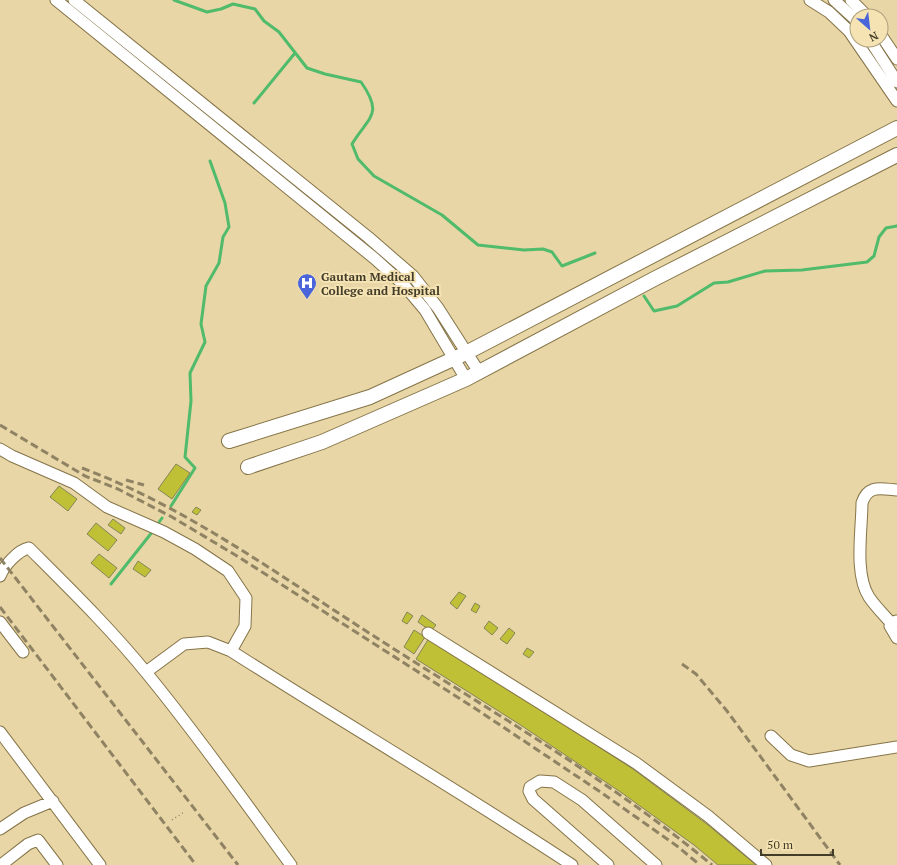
<svg xmlns="http://www.w3.org/2000/svg" width="897" height="865" viewBox="0 0 897 865" font-family="'PT Serif',serif">
  <style>
    .lines { fill: none; stroke-linecap: round; stroke-linejoin: round }
    .stream { stroke: #4fbb6b; stroke-width: 3 }
    .building { fill: #c0c036; stroke: #848557 }
    .minor-casing { stroke: #857448; stroke-width: 13 }
    .major-casing { stroke: #857448; stroke-width: 16 }
    .path { stroke: #918565; stroke-width: 1.5; stroke-dasharray: 1 3; stroke-linecap: butt }
    .minor { stroke: #fff; stroke-width: 11 }
    .major { stroke: #fff; stroke-width: 14 }
    .rail { stroke: #8f8363; stroke-width: 3; stroke-dasharray: 8 4; stroke-linecap: butt }
    .labels { text-anchor: middle; dominant-baseline: central; stroke-width: 4; stroke-linejoin: round; paint-order: stroke }
    .poi-label { font-size: 12px; font-weight: bold; fill: #433c29; stroke: #f5e3b3; text-anchor: start }
  </style>
  <rect width="100%" height="100%" fill="#e8d6a7"/>
  <g class="lines">
    <path class="stream" d="M174 0 207 12 221 9 233 4 255 9 264 21 279 32 307 68 325 74 361 82C384 115 369 116 352 144L358 159 374 176 442 215 478 245 524 250 543 249 552 252 562 266 595 253
      M254 103 295 53
      M644 296 654 311 677 306 714 283 728 282 765 271 802 270 867 262 874 256 879 237 886 228 897 226
      M171 506 195 468 185 457 191 401 190 373 205 342 201 324 206 286 219 263 223 237 229 227 225 203 210 161
      M157 525 162 518
      M111 584 153 531"/>
  </g>
  <path class="building" d="M176 464 190 473 172 499 158 489Z
    M59 486 77 499 68 511 50 497Z
    M196 507 201 510 197 515 192 512Z
    M113 519 125 528 121 534 108 525Z
    M96 523 117 540 108 551 87 534Z
    M99 554 117 568 109 578 91 563Z
    M138 561 151 570 145 577 133 569Z
    M459 592 466 596 457 609 450 603Z
    M475 603 480 606 476 613 471 610Z
    M407 612 413 616 407 624 402 621Z
    M422 615 436 625 431 631 418 622Z
    M489 621 498 628 492 635 484 628Z
    M509 628 515 633 507 644 500 639Z
    M414 630 425 637 414 654 404 647Z
    M429 638 633 769 708 825 756 865H718L694 845 622 793 519 724 416 659Z
    M527 648 534 652 529 658 523 654Z"/>
  <g class="lines">
    <defs>
      <path id="minor" d="M56 0 374 258 404 285 425 310 466 379
        M74 0 368 237 413 276 438 308 479 372
        M810 0 829 12 849 31 897 101
        M834 0 857 21
        M851 0 867 16
        M881 35 897 59
        M870 40 897 82
        M0 449 12 456 74 483 107 507 164 532 195 549 228 571 246 598 245 626 231 651
        M0 576C4 566 18 550 29 548 70 589 112 630 149 676 199 737 244 801 291 865
        M896 621 891 623 890 626 897 638
        M0 622 23 652
        M891 623C884 615 875 606 869 597 854 574 862 529 862 503 868 484 881 489 897 490
        M428 633 636 763 708 816 766 865
        M146 672 184 644 208 642 231 651C344 723 460 791 572 865
        M0 732 100 865
        M771 736 791 755 809 761 897 747
        M0 829 24 813 53 801
        M1 865 28 844 38 840 57 865
        M608 865 533 799 529 791 530 787 540 781 554 782 582 800 656 865"/>
      <path id="major" d="M229 441 370 397 464 354 897 128
        M248 467 322 442 466 379 654 279 897 155"/>
    </defs>
    <use href="#minor" class="minor-casing"/>
    <use href="#major" class="major-casing"/>
    <path class="path" d="M172 820 184 812"/>
    <use href="#minor" class="minor"/>
    <use href="#major" class="major"/>
    <path class="rail" d="M0 425 85 476 118 489 172 517 237 556 476 709 599 791 677 846 700 865
      M82 468C189 508 284 579 380 640 492 712 610 780 712 865
      M126 480 144 485
      M0 558 238 865
      M0 607 196 865
      M682 664 696 674 727 711 840 865"/>
  </g>
  <defs>
    <symbol id="hospital-pin" viewBox="-11 -11 22 30"><path d="M0 17L-7.5 6A9.5 9.5 0 1 1 7.5 6Z" fill="#4965d9" stroke="#f5e3b3"/><path d="M-5-5h3v3.5h4V-5h3V5h-3V1.5h-4V5h-3Z" fill="#fff"/></symbol>
  </defs>
  <g fill-rule="evenodd">
    <use href="#hospital-pin" x="296" y="272" width="22" height="30"/>
  </g>
  <g class="labels">
    <g class="poi-label">
      <text x="321" y="276">Gautam Medical<tspan x="321" dy="14">College and Hospital</tspan></text>
    </g>
  </g>
  <g transform="translate(869 28) rotate(152)"><circle r="19" fill="#f5e3b3" stroke="#aea07c"/>
  <path d="M0-3L7 15L0 10L-7 15Z" fill="#4965d9"/>
  <text y="-6" font-size="11" font-weight="bold" text-anchor="middle" fill="#433c29">N</text>
  </g>
  <path d="M761 849v6h72v-6" fill="none" stroke="#433c29" stroke-width="2"/>
  <text x="767" y="849" font-size="12" fill="#433c29" stroke="#f5e3b3" stroke-width="3" paint-order="stroke">50 m</text>
</svg>
